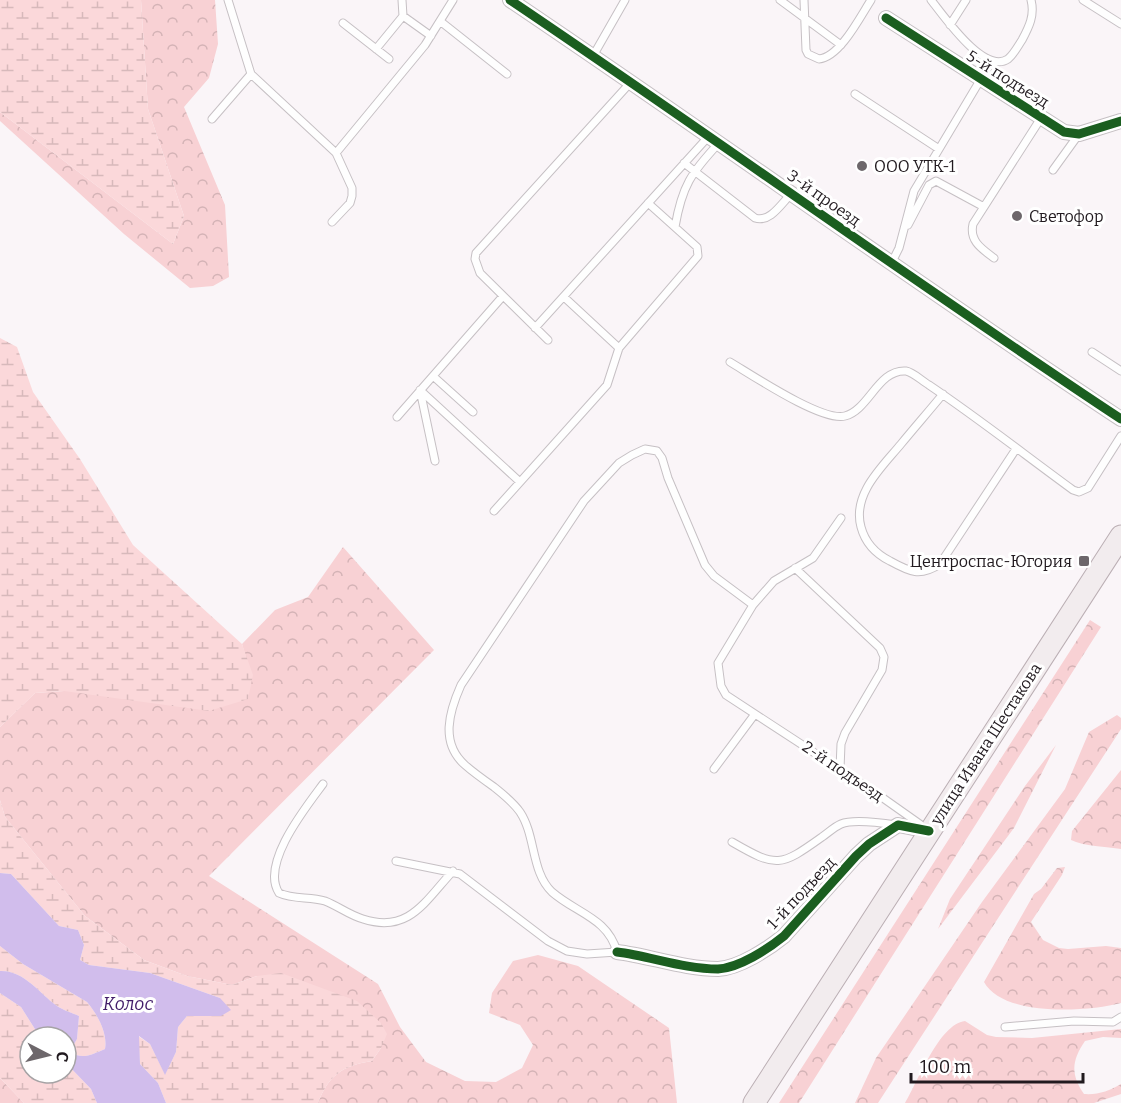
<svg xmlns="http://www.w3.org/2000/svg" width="1121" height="1103" viewBox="0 0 1121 1103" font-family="Bitter,serif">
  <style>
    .forest { fill: url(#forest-crowns) }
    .wetland { fill: url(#wetland-marsh) }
    .water { fill: #d1bdec }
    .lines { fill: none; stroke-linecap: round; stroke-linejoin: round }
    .service-casing { stroke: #c6c0c4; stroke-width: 9 }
    .minor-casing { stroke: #c6c0c4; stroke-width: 16 }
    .primary-casing { stroke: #bbafb4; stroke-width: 23 }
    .service { stroke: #fefefe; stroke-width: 7 }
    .minor { stroke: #fefefe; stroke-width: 14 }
    .primary { stroke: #f2ecee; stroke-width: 21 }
    .cycleway-casing { stroke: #fff; stroke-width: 13 }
    .cycleway { stroke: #1b5e20; stroke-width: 9 }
    .poi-dot { fill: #6d676b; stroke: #fff; stroke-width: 2 }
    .labels { text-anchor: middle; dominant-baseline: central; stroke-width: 6; stroke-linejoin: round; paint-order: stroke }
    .street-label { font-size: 16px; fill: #211a1f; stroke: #fff }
    .poi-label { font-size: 16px; fill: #211a1f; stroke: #fff; text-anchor: start }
    .water-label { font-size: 18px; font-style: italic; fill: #411b68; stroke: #fff }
  </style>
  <defs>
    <pattern id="forest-crowns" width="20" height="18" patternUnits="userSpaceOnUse" patternTransform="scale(1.5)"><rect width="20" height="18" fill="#f8d1d4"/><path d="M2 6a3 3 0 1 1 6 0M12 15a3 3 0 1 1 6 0" fill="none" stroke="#d4b3b6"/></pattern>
    <pattern id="wetland-marsh" width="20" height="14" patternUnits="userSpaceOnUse" patternTransform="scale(1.5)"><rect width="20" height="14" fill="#fbd8da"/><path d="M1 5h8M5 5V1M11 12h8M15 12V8" fill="none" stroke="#d7b9bb"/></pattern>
  </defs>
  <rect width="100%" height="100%" fill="#faf5f8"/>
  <path class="forest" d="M141 0H215L218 44 209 78 184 107 225 205 229 277 213 286 190 288 124 234 0 121V112L173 244 184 216 148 109Z
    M343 547 434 650 209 876 378 984 400 1027 426 1062 465 1081 496 1082 522 1068 533 1045 520 1025 489 1013 492 993 513 961 538 955 578 966 669 1028 677 1103H318C329 1075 342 1066 372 1061L381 1048 257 976 232 985 187 976 144 960 85 916 5 817 0 800V727L35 693 252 678 242 644 275 610 308 597Z
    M1090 620 1101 627 799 1103H779Z
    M1117 715 1121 718V729L878 1103H855L876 1058 982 902 1065 789 1089 732Z
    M1056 745 1014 828 938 929 950 899 1025 786Z
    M1121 770V849C1107 847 1083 846 1071 840L1072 831Z
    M1065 867 1062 875 1031 922 1043 940 1059 948 1068 949 1106 946 1121 948V1003C1087 1012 1003 1017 984 982L1034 894 1041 889 1057 868Z
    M965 1021 987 1035 996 1037 1032 1038 1121 1029V1038L1103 1037 1085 1041C1072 1060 1070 1074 1084 1094 1098 1095 1109 1091 1121 1084V1094L1094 1103H905C918 1082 939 1024 965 1021Z
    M0 1078 24 1103H0Z"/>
  <path class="wetland" d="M0 0H141L148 109 184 216 173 244 0 112Z
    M0 338 17 347 33 392 80 459 133 545 242 644 253 675 248 699 209 711 64 691 35 693 0 727Z
    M0 800 5 817 85 916 144 960 187 976 232 985 257 976 281 973 357 1001 381 1023 387 1034 381 1048 372 1061C342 1066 329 1075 318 1103H166L158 1083 140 1064 138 1036 150 1044 165 1074 176 1052 178 1027 187 1016H221L220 998 150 973 89 965 80 960 84 945 78 930 59 926 11 874 0 873Z
    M0 946 23 964 87 1002C97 1014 108 1033 105 1049 93 1054 81 1061 70 1051L77 1039 79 1016C72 1013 63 1010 57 1006 39 993 24 970 0 971Z
    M0 993 21 1007 40 1037H30V1073H66V1063L91 1089 97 1103H24L0 1078Z"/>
  <path class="water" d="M0 873 11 874 59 926 78 930 84 945 80 960 89 965 150 973 220 998 231 1010 221 1016H187L178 1027 176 1052 165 1075 150 1044 139 1036 140 1064 158 1083 166 1103H97L91 1089 66 1063V1037H40L21 1007 0 993V971C24 970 39 993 57 1006 63 1010 72 1013 79 1016L77 1039 70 1051C81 1061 93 1054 105 1049 108 1033 97 1014 87 1002L23 964 0 946Z"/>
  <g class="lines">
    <defs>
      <path id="service" d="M228 0 251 74 336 153 352 188V196L350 203 332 222
        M780 0 841 45
        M804 0 806 50 808 54 819 59C840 57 860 17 871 0
        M931 0C944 16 984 75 1008 59 1014 54 1018 46 1022 40 1029 27 1035 15 1031 0
        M1083 0 1121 24
        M403 16 431 36
        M440 21 507 74
        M343 23 389 59
        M950 25 966 0
        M376 49 403 16 402 0
        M593 56 625 0
        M855 94 939 149
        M212 119 251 74
        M336 153 425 45 453 0
        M684 163 755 218C770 223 781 204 791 194
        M1053 170 1079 134
        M908 225 929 185 936 181 984 207
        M675 227C682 186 691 173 719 143
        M994 258C982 249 969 241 973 224L1041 118
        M891 264 899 248 914 191 991 62
        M564 297 619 348
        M535 328 709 136
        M548 340 480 273 475 259 476 253 631 82
        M1092 352 1121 371
        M730 362C752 375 822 422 845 416 869 410 878 369 906 371 913 372 922 381 929 385 978 418 1025 455 1073 490L1079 492 1088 488 1121 436
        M433 376 473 412
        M420 390 520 482
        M420 390 435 461
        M943 394C929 411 915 427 901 444 882 467 852 494 861 527 865 542 876 554 890 561 910 572 920 577 940 564L1016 449
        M397 417 503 296
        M494 511 607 385 619 348 698 256 697 247 648 203
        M841 518 813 558 774 581 753 605 718 663 721 686 726 695 873 791 924 827
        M795 568 880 648 884 657 882 670 845 733 841 744 840 769
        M714 769 755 714
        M323 784C306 807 260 864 279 893 294 900 310 896 325 901 338 906 349 915 363 919 409 934 425 901 453 871
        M732 842C777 868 780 867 822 837 828 833 834 827 841 824 853 819 883 823 896 825
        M396 861 460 874 548 941 567 951 587 954 617 952C608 918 576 913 552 892 531 872 536 836 520 812 513 802 504 795 494 787 484 780 474 773 465 765 440 743 449 712 461 685L584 501 619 463 632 455 645 449 657 451 662 458 668 478 705 565 714 576 753 605
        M1005 1027 1074 1021 1113 1022 1121 1017"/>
      <path id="minor" d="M510 0C715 138 915 283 1121 419
        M886 18 1064 132 1079 134 1121 121
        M617 952C650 956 684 969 718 969 739 968 768 949 784 936L856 856 869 844 898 825 929 831"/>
      <path id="primary" d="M754 1103 1121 536"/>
    </defs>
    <use href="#service" class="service-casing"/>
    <use href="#minor" class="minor-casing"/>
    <use href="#primary" class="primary-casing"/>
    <use href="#service" class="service"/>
    <use href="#minor" class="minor"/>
    <use href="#primary" class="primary"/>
    <defs>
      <path id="cycleway" d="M510 0C715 138 915 283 1121 419
        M886 18 1064 132 1079 134 1121 121
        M617 952C650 956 684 969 718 969 739 968 768 949 784 936L856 856 869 844 898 825 929 831"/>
    </defs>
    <use href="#cycleway" class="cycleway-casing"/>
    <use href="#cycleway" class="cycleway"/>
  </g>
  <g class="poi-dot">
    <circle cx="862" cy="166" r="6"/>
    <circle cx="1017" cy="216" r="6"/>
    <rect x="1078" y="555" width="12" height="12" rx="3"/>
  </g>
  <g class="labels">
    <g class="street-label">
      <text transform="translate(1008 79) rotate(32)">5-й подъезд</text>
      <text transform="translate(824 198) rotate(35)">3-й проезд</text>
      <text transform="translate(986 744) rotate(-57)">улица Ивана Шестакова</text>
      <text transform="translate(843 771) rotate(34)">2-й подъезд</text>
      <text transform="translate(801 893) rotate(-47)">1-й подъезд</text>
    </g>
    <g class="poi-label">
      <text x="874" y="166">ООО УТК-1</text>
      <text x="1029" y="216">Светофор</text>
      <text x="1072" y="561" text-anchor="end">Центроспас-Югория</text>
    </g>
    <g class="water-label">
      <text x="128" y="1004">Колос</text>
    </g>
  </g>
  <g transform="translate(48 1055) rotate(97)"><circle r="28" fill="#ffffff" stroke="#a6a3a5" stroke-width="1.5"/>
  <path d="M0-4.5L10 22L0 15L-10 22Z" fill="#6d676b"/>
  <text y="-9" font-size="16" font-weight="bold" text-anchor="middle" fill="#211a1f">С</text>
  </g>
  <path d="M911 1073v9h172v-9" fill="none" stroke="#211a1f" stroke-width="3"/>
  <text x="920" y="1073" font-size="18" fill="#211a1f" stroke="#ffffff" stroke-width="4.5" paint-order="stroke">100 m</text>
</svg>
